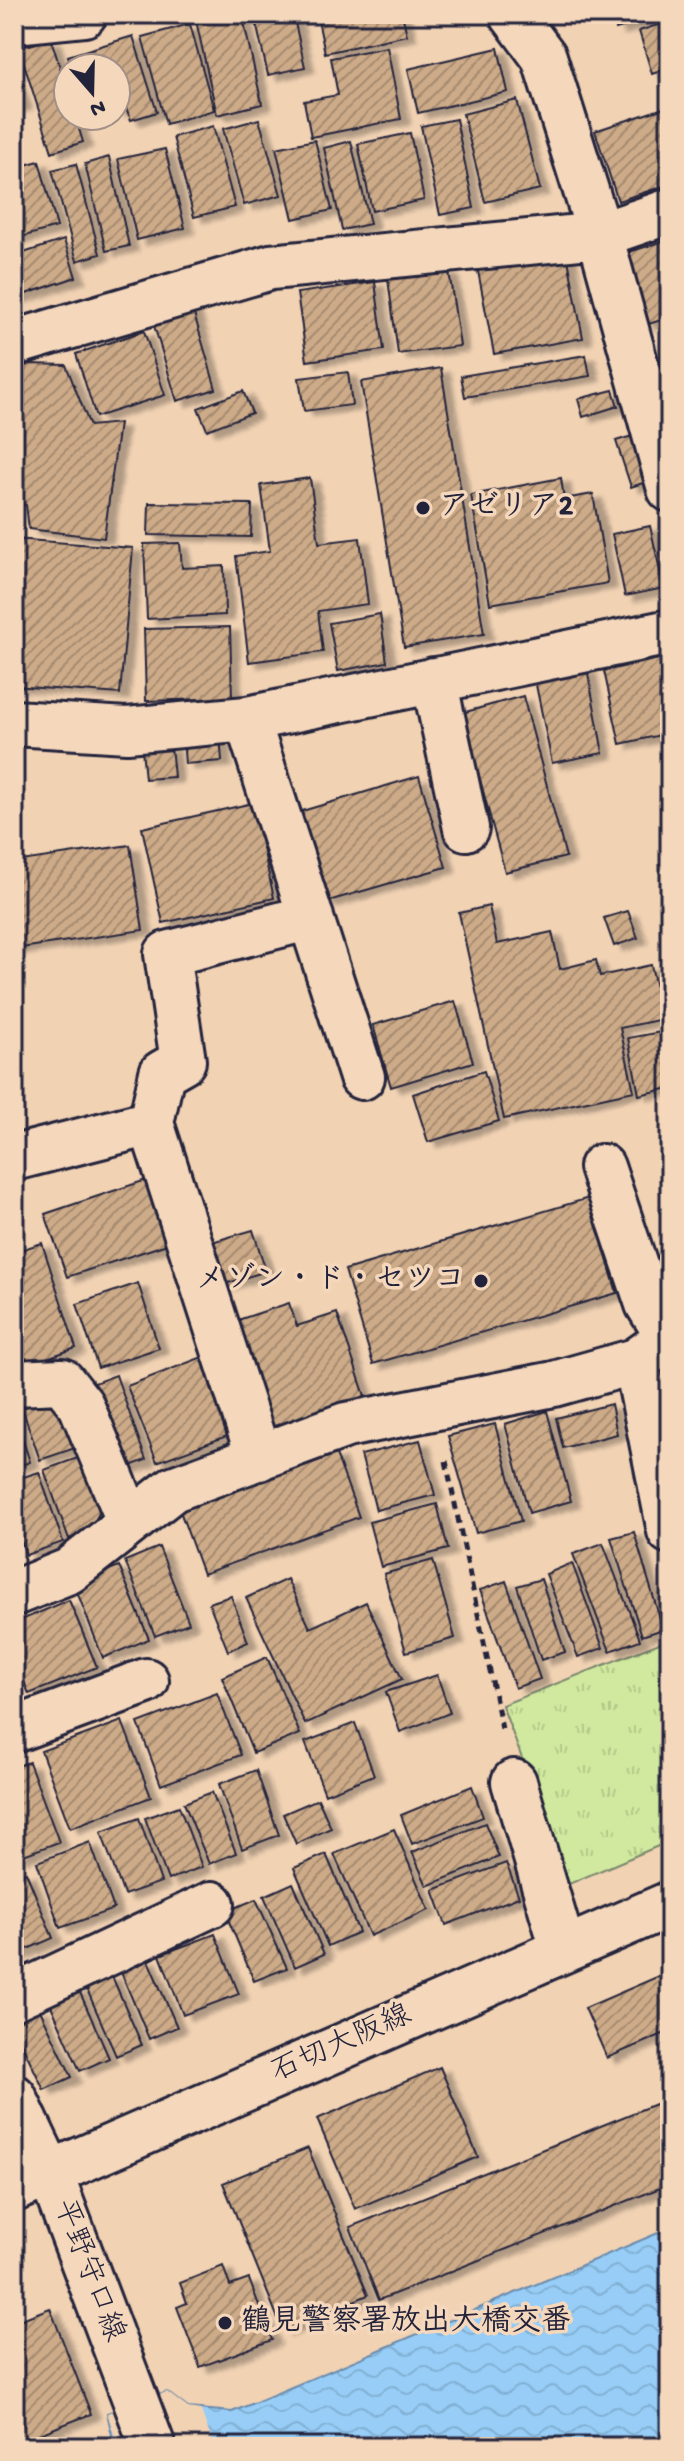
<svg xmlns="http://www.w3.org/2000/svg" width="684" height="2461" viewBox="0 0 684 2461" font-family="'Gochi Hand','Klee One',sans-serif">
  <style>
    .park { fill: url(#park-tufts); stroke: #79866c; stroke-width: 2 }
    .water { fill: url(#water-waves); stroke: #6889ab; stroke-width: 2 }
    .pier { fill: #f1d2b3 }
    .building { fill: url(#building-hatch); stroke: #22223b; stroke-width: 2; filter: url(#shadow) }
    .lines { fill: none; stroke-linecap: round; stroke-linejoin: round }
    .minor-casing { stroke: #22223b; stroke-width: 50 }
    .major-casing { stroke: #22223b; stroke-width: 50 }
    .path { stroke: #22223b; stroke-width: 5; stroke-dasharray: 8 6; stroke-linecap: butt }
    .minor { stroke: #f5d8bc; stroke-width: 44 }
    .major { stroke: #f5d8bc; stroke-width: 44 }
    .poi-dot { fill: #22223b; stroke: #f5d8bc; stroke-width: 3 }
    .labels { text-anchor: middle; dominant-baseline: central; stroke-width: 7; stroke-linejoin: round; paint-order: stroke }
    .poi-label { font-size: 30px; font-weight: bold; fill: #22223b; stroke: #f5d8bc; text-anchor: start }
    .street-label { font-size: 30px; fill: #22223b; stroke: #f5d8bc }
  </style>
  <defs>
    <pattern id="park-tufts" width="24" height="20" patternUnits="userSpaceOnUse" patternTransform="scale(2)"><rect width="24" height="20" fill="#d0e99e"/><path d="M3 7l-1-3M5 7V3M7 7l1-3M15 17l-1-3M17 17v-4M19 17l1-3" fill="none" stroke="#b2c889"/></pattern>
    <pattern id="water-waves" width="16" height="10" patternUnits="userSpaceOnUse" patternTransform="scale(2)"><rect width="16" height="10" fill="#97cdf6"/><path d="M0 5q4-4 8 0t8 0" fill="none" stroke="#82b0d4"/></pattern>
    <pattern id="building-hatch" width="6" height="6" patternUnits="userSpaceOnUse" patternTransform="scale(2)"><rect width="6" height="6" fill="#cdab88"/><path d="M-1 1l2-2M0 6l6-6M5 7l2-2" fill="none" stroke="#a68b70"/></pattern>
    <filter id="shadow"><feDropShadow dx="9" dy="5" stdDeviation="2" flood-color="#0004"/></filter>
  </defs>
  <rect width="100%" height="100%" fill="#f1d2b3"/>
  <filter id="ink" filterUnits="userSpaceOnUse"><feTurbulence type="fractalNoise" baseFrequency=".0125" numOctaves="2"/><feDisplacementMap in="SourceGraphic" scale="16" xChannelSelector="R" yChannelSelector="G"/><feConvolveMatrix kernelMatrix="1 2 1 2 8 2 1 2 1" color-interpolation-filters="sRGB"/></filter>
  <g filter="url(#ink)">
    <path class="park" d="M667 1640 670 1650V1841L569 1884 502 1705Z"/>
    <path class="water" d="M670 2228V2447H105L112 2435 107 2413 167 2392 188 2408 232 2412Z"/>
    <path class="pier" d="M167 2392 188 2408 201 2410 214 2447H118L107 2413Z"/>
    <path class="building" d="M203 14H242L262 104 217 115 195 16Z
      M254 14H293L305 67 268 75Z
      M324 14H402L407 35 325 53 317 16Z
      M612 14H667L616 29Z
      M670 21V68L652 74 639 31Z
      M190 24 214 110 166 124 142 37Z
      M133 36 157 112 131 120 126 108 116 111V68H72L68 56Z
      M51 39 68 93V116H75L83 142 52 152 19 48Z
      M387 47 401 119 311 137 304 101 338 95 331 58Z
      M498 48 508 92 418 113 408 69Z
      M14 78 23 104 14 107Z
      M517 100 540 189 485 202 463 114Z
      M670 106V184L618 201 595 131Z
      M259 119 281 195 244 205 223 129Z
      M456 119 474 208 440 215 421 126Z
      M213 126 235 207 194 217 173 137Z
      M410 133 424 200 372 211 358 144Z
      M315 140 332 210 293 219 276 148Z
      M351 141 370 224 342 230 324 148Z
      M165 149 185 228 137 240 118 159Z
      M109 157 129 246 106 251 85 164Z
      M39 161 57 227 14 239V168Z
      M76 164 100 254 77 261 52 170Z
      M670 239V317L646 325 623 254Z
      M64 240 76 277 14 298V256Z
      M566 249 583 338 494 354 477 266Z
      M449 271 460 346 398 354 388 279Z
      M375 282 384 350 307 361 297 293Z
      M192 307 216 389 177 401 152 319Z
      M144 331 165 395 96 417 76 354Z
      M586 355 590 376 465 397 461 376Z
      M30 364 66 365 90 426 119 423 104 538 29 529 26 505 14 503V371Z
      M441 368 484 634 404 647 361 382Z
      M348 372 352 405 304 411 299 378Z
      M613 390 618 406 583 417 578 399Z
      M243 391 252 413 207 430 198 408Z
      M632 436 646 482 631 487 616 441Z
      M310 478 319 543 360 538 368 604 318 611 323 652 249 662 236 556 270 551 261 485Z
      M561 478 564 499 593 494 608 583 490 604 471 495Z
      M149 503 252 504 251 537 148 535Z
      M650 526 664 588 625 596 612 534Z
      M14 539 133 548 120 694 14 686Z
      M180 543 182 568 224 566 225 615 147 619 144 544Z
      M380 614 387 662 338 671 329 623Z
      M230 627 232 698 146 701 144 629Z
      M668 657 670 733 620 744 604 671Z
      M587 668 603 753 552 763 535 680Z
      M523 696 566 857 505 872 462 713Z
      M220 734 222 761 185 764 183 737Z
      M171 746 174 777 145 779 142 749Z
      M419 776 446 867 325 902 299 812Z
      M253 803 274 898 163 923 142 828Z
      M130 845 143 930 14 949V862Z
      M489 906 497 944 552 932 560 969 596 960 600 976 651 965 663 1019 620 1028 634 1091 504 1119 459 913Z
      M628 911 638 938 614 946 604 918Z
      M455 1001 473 1062 391 1087 373 1025Z
      M661 1032 670 1088 639 1095 628 1038Z
      M484 1071 499 1121 428 1142 413 1094Z
      M149 1179 170 1243 67 1277 45 1214Z
      M589 1198 617 1293 373 1364 345 1270Z
      M253 1230 266 1271 219 1286 205 1244Z
      M42 1243 76 1348 14 1369V1252Z
      M138 1283 159 1348 98 1368 77 1304Z
      M289 1303 297 1326 337 1313 365 1396 272 1428 235 1321Z
      M205 1356 235 1433 157 1462 127 1386Z
      M116 1375 146 1460 120 1470 89 1385Z
      M60 1395 78 1447 40 1460 22 1408Z
      M611 1404 617 1434 563 1448 556 1418Z
      M547 1411 571 1501 529 1513 505 1424Z
      M14 1413 30 1462 14 1468Z
      M495 1424 521 1521 476 1533 448 1436Z
      M420 1440 435 1495 376 1510 361 1455Z
      M336 1454 359 1517 203 1574 180 1511Z
      M83 1456 102 1507 90 1531 69 1539 44 1470Z
      M39 1472 63 1542 26 1555 14 1520V1480Z
      M437 1504 448 1549 381 1567 369 1522Z
      M634 1532 663 1629 642 1636 611 1538Z
      M603 1543 640 1640 610 1651 573 1554Z
      M159 1547 189 1623 155 1636 125 1561Z
      M433 1560 455 1638 406 1652 384 1574Z
      M572 1563 603 1648 578 1657 546 1574Z
      M119 1566 149 1639 103 1658 74 1584Z
      M287 1579 310 1628 366 1602 402 1679 305 1724 246 1598Z
      M541 1579 565 1652 541 1660 517 1586Z
      M506 1581 540 1679 515 1688 480 1590Z
      M231 1596 248 1642 228 1651 209 1603Z
      M69 1600 97 1667 29 1694 14 1657V1623Z
      M267 1657 300 1734 253 1753 222 1677Z
      M437 1675 450 1713 400 1732 386 1692Z
      M217 1693 241 1755 161 1785 138 1723Z
      M122 1721 151 1797 70 1828 41 1751Z
      M355 1723 374 1775 325 1794 305 1742Z
      M29 1762 59 1842 18 1857 14 1846V1767Z
      M256 1770 279 1835 242 1849 219 1784Z
      M472 1786 483 1817 412 1844 401 1815Z
      M212 1792 236 1853 209 1864 184 1803Z
      M318 1799 331 1828 296 1844 283 1814Z
      M179 1806 202 1867 168 1880 145 1818Z
      M139 1818 161 1882 124 1895 101 1832Z
      M485 1823 499 1857 427 1886 412 1852Z
      M394 1829 429 1910 370 1936 334 1854Z
      M90 1842 114 1909 60 1928 37 1862Z
      M326 1854 359 1932 328 1946 294 1868Z
      M506 1863 519 1897 446 1925 433 1890Z
      M26 1872 53 1938 14 1955V1877Z
      M293 1883 324 1954 295 1967 264 1896Z
      M256 1899 287 1968 254 1981 225 1912Z
      M215 1934 239 1994 183 2015 160 1955Z
      M147 1958 177 2027 149 2039 120 1970Z
      M666 1973 670 1982V2031L607 2058 585 2008Z
      M111 1974 142 2045 116 2056 85 1985Z
      M78 1988 109 2058 80 2071 49 2001Z
      M39 2008 72 2077 44 2090 14 2028V2020Z
      M440 2067 478 2157 355 2209 317 2119Z
      M670 2098V2184L379 2300 350 2227Z
      M308 2148 368 2295 283 2331 223 2183Z
      M223 2266 230 2286 249 2279 272 2340 200 2367 177 2307 187 2303 180 2283Z
      M50 2308 91 2414 14 2444V2322Z"/>
    <g class="lines">
      <defs>
        <path id="minor" d="M512 14 544 57 600 235 670 489
          M14 21 84 14
          M14 343 271 267 600 235 670 211
          M434 680 466 828
          M247 719 362 1077
          M14 723 127 730 247 719 670 632
          M151 1123 259 1458
          M14 1158 151 1123 162 1073 183 1061 167 954 311 917
          M602 1167 648 1304 669 1338
          M636 1361 670 1531
          M14 1383 62 1381 81 1405 130 1523
          M14 1593 69 1571 173 1489 346 1425 554 1384 636 1361 670 1337
          M14 1730 146 1681
          M514 1782 563 1949
          M14 1997 212 1904"/>
        <path id="major" d="M14 2097 50 2173 153 2447
          M14 2189 670 1904"/>
      </defs>
      <use href="#minor" class="minor-casing"/>
      <use href="#major" class="major-casing"/>
      <path class="path" d="M446 1461 502 1729"/>
      <use href="#minor" class="minor"/>
      <use href="#major" class="major"/>
    </g>
  </g>
  <g class="poi-dot">
    <circle cx="423" cy="508" r="8"/>
    <circle cx="481" cy="1281" r="8"/>
    <circle cx="225" cy="2323" r="8"/>
  </g>
  <g class="labels">
    <g class="poi-label">
      <text x="439" y="508">アゼリア2</text>
      <text x="465" y="1281" text-anchor="end">メゾン・ド・セツコ</text>
      <text x="241" y="2323">鶴見警察署放出大橋交番</text>
    </g>
    <g class="street-label">
      <text transform="translate(342 2045) rotate(-24)">石切大阪線</text>
      <text transform="translate(87 2271) rotate(69)">平野守口線</text>
    </g>
  </g>
  <rect width="684" height="2461" fill="none" stroke="#f5d8bc" stroke-width="48"/>
  <rect x="24" y="24" width="636" height="2413" fill="none" stroke="#22223b" stroke-width="3" filter="url(#ink)"/>
  <g transform="translate(92 92) rotate(160)"><circle r="38" fill="#f5d8bc" stroke="#a18f88" stroke-width="2"/>
  <path d="M0-6L14 30L0 20L-14 30Z" fill="#22223b"/>
  <text y="-12" font-size="22" font-weight="bold" text-anchor="middle" fill="#22223b">N</text>
  </g>
</svg>
